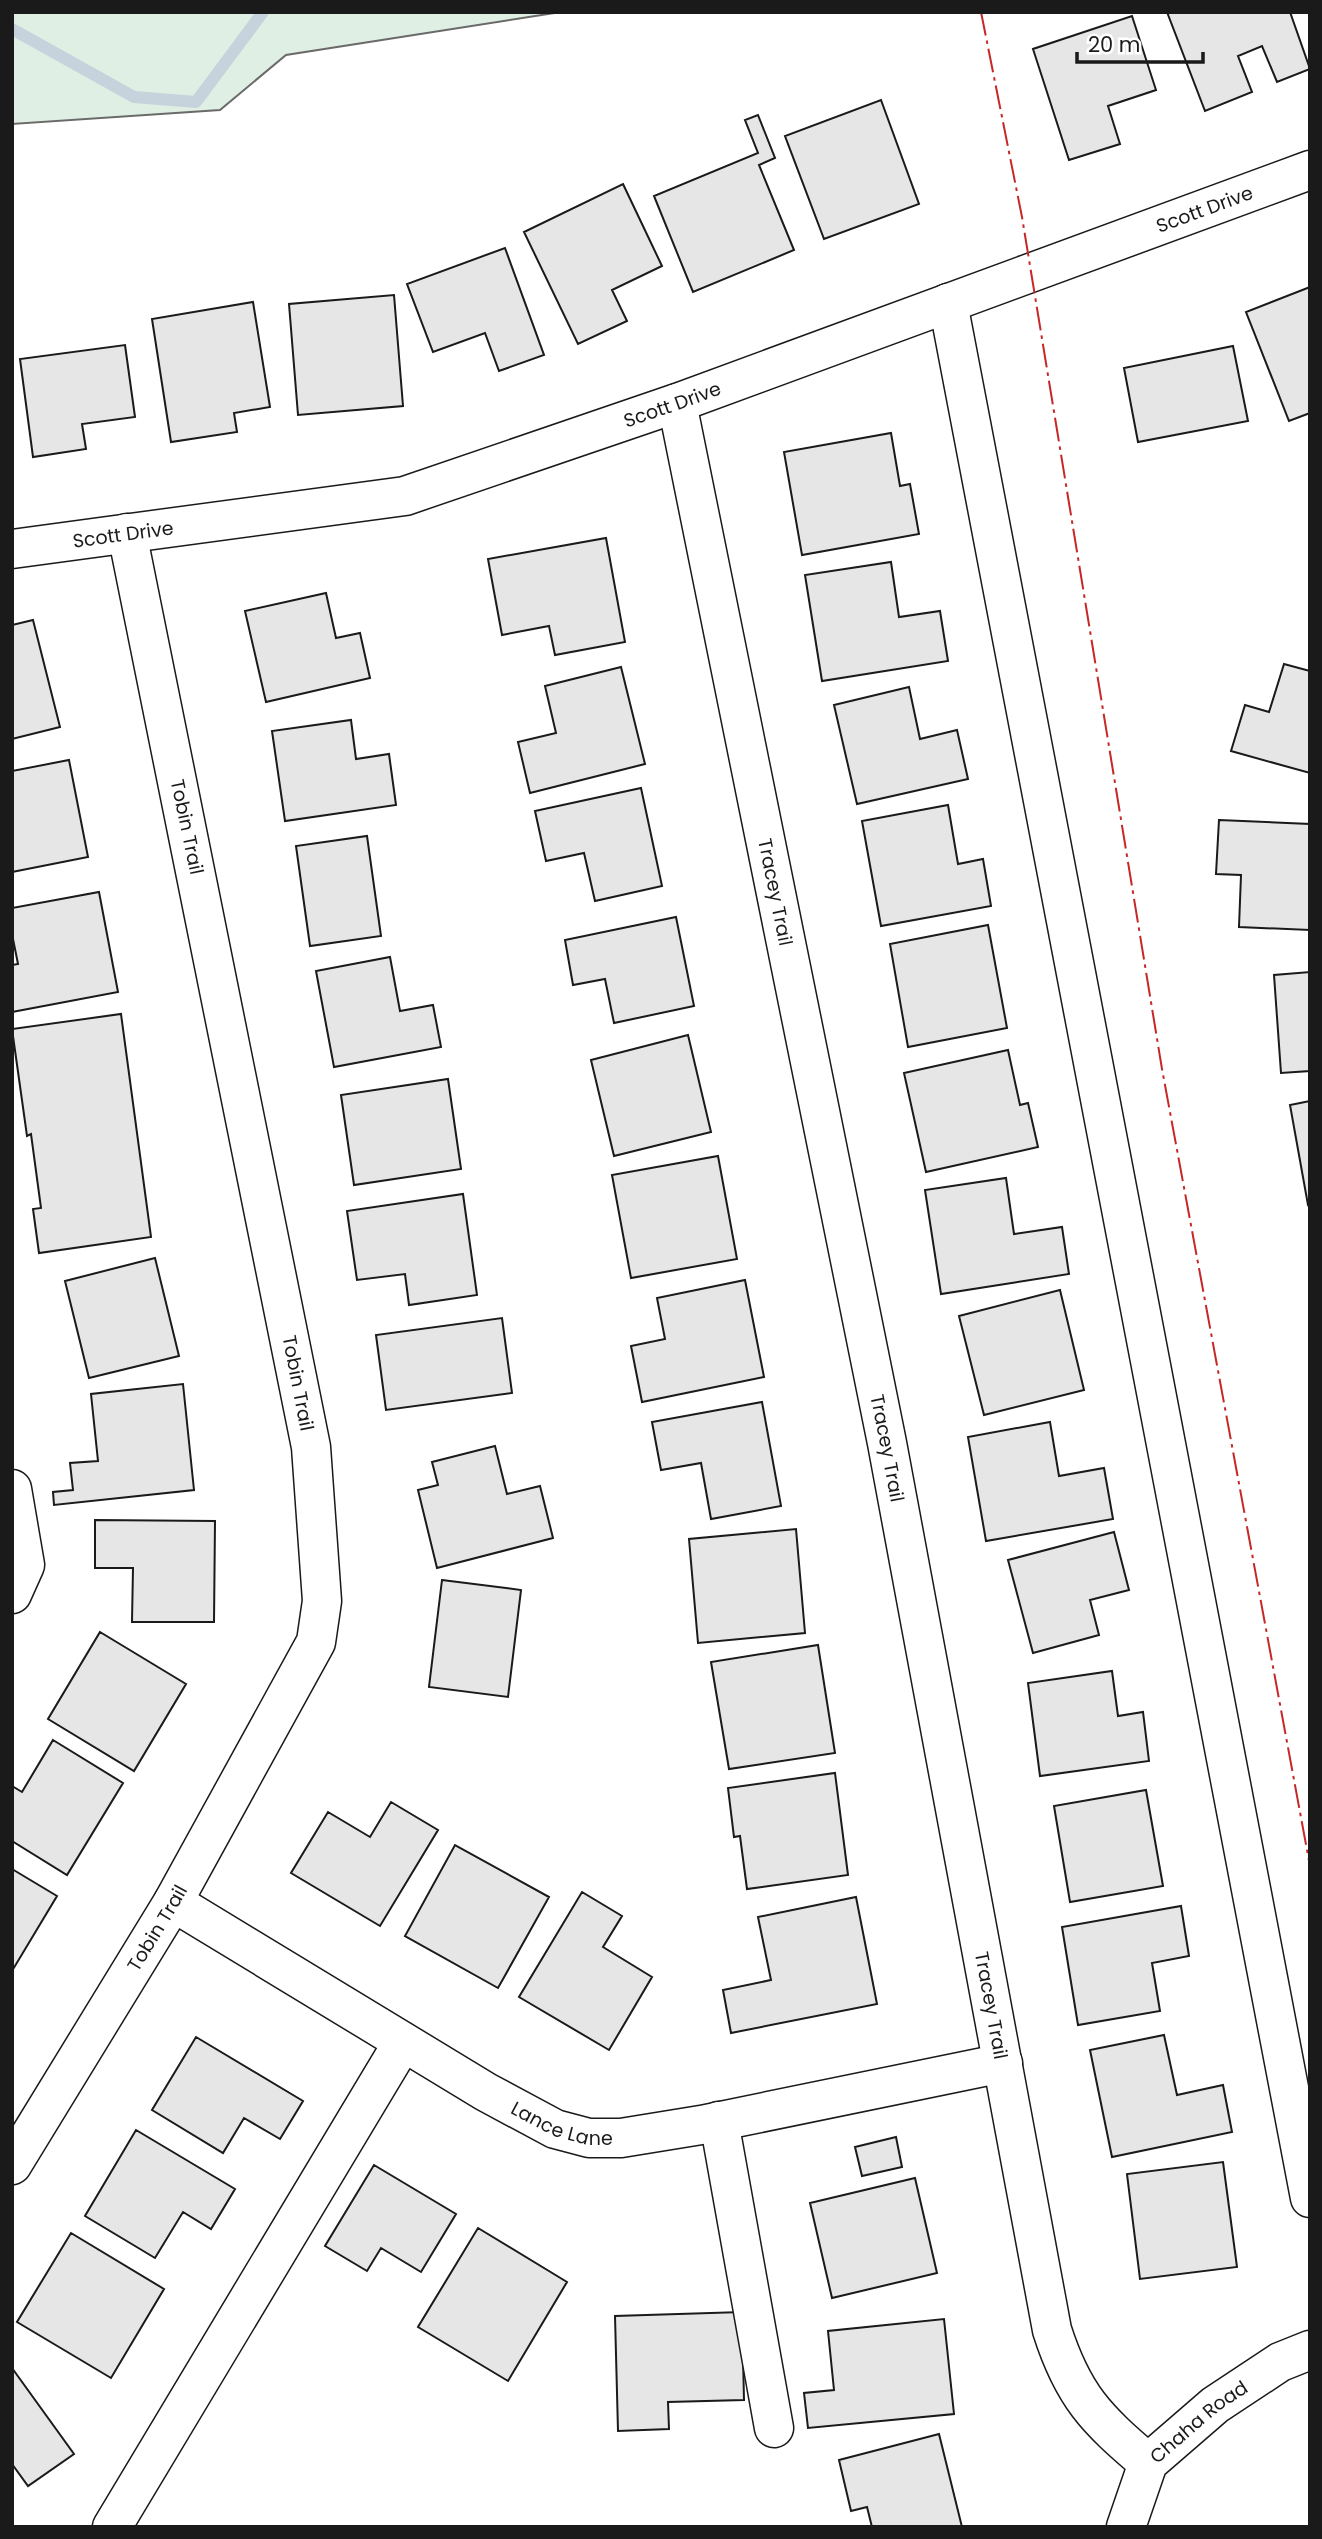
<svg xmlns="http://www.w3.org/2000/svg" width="1322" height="2539" viewBox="0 0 1322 2539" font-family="Poppins,sans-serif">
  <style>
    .green { fill: #e0efe3; stroke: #6a6a6a; stroke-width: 2 }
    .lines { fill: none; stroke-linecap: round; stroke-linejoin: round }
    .stream { stroke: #c6d2dc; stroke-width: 12 }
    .building { fill: #e6e6e6; stroke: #1a1a1a; stroke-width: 2 }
    .minor-casing { stroke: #1a1a1a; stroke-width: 41 }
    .minor { stroke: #fff; stroke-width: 38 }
    .power { stroke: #c62828; stroke-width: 2; stroke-dasharray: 24 5 3.5 5; stroke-linecap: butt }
    .labels { text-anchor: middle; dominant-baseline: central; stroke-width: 5; stroke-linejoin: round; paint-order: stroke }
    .street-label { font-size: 19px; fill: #1a1a1a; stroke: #fff }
  </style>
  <rect width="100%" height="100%" fill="#fff"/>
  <path class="green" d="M12 12H561L286 55 220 110 12 124Z"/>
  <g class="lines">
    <path class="stream" d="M12 29 134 97 196 102 263 12"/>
  </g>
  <path class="building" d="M1167 12H1290L1310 69 1277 82 1262 46 1238 56 1252 92 1205 111Z
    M1132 16 1156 90 1108 106 1120 144 1069 160 1033 49Z
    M881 100 919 204 824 239 785 136Z
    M758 115 775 158 759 165 794 250 693 292 654 196 758 153 745 120Z
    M623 184 662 266 612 290 627 321 578 344 524 232Z
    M505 248 544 355 499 371 485 333 433 352 407 284Z
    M1310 287V413L1289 421 1246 312Z
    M394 295 403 406 298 415 289 304Z
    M253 302 270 407 234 413 237 432 171 442 152 319Z
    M125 345 135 417 82 424 86 449 33 457 20 359Z
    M1233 346 1248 421 1138 442 1124 368Z
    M891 433 900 486 910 484 919 534 802 555 784 452Z
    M606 538 625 642 555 655 549 626 502 635 488 559Z
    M891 562 899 617 940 611 948 661 822 681 805 575Z
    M326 593 336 638 360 633 370 678 266 702 245 611Z
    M33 620 60 727 12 739V625Z
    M1284 664 1310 671V773L1231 751 1245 705 1269 712Z
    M621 667 645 764 530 793 518 742 556 733 545 686Z
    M909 687 920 739 957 730 968 779 857 804 834 705Z
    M351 720 356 759 389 754 396 805 285 821 272 731Z
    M69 760 88 857 12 872V771Z
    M641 788 662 886 595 901 584 853 546 861 535 811Z
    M948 805 958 864 983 859 991 906 881 926 862 821Z
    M1219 820 1310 824V930L1239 927 1241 875 1216 874Z
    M367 836 381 936 310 946 296 846Z
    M99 892 118 992 12 1012V965L18 964 12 934V908Z
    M676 917 694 1006 614 1023 605 979 573 985 565 940Z
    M988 925 1007 1028 908 1047 890 944Z
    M390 957 400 1011 433 1005 441 1047 334 1067 316 971Z
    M1310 972V1071L1281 1073 1274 975Z
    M121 1014 151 1237 39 1253 33 1209 41 1208 31 1134 27 1136 12 1029Z
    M688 1035 711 1132 614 1156 591 1060Z
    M1008 1050 1020 1105 1028 1103 1038 1147 926 1172 904 1073Z
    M448 1079 461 1169 354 1185 341 1095Z
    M1310 1101V1204L1308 1205 1290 1105Z
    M718 1156 737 1259 631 1278 612 1175Z
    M1006 1178 1014 1234 1062 1227 1069 1274 941 1294 925 1190Z
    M463 1194 477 1295 409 1305 405 1274 357 1280 347 1211Z
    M155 1258 179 1356 89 1378 65 1281Z
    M745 1280 764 1377 642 1402 631 1346 665 1339 657 1298Z
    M1060 1290 1084 1390 984 1415 959 1316Z
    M502 1318 512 1393 386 1410 376 1335Z
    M183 1384 194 1490 54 1505 53 1492 73 1490 70 1463 98 1461 91 1394Z
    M762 1402 781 1506 711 1519 701 1463 661 1470 652 1422Z
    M1050 1422 1059 1476 1104 1468 1113 1519 986 1541 968 1437Z
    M495 1446 507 1494 540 1486 553 1538 437 1568 418 1490 438 1485 432 1462Z
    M95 1520 215 1521 214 1622H132L133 1568H95Z
    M796 1529 805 1633 698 1643 689 1539Z
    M1114 1532 1129 1590 1090 1600 1099 1635 1033 1653 1008 1560Z
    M442 1580 521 1590 508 1697 429 1687Z
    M100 1632 186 1684 134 1771 48 1719Z
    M818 1645 835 1753 729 1769 711 1662Z
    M1112 1671 1118 1716 1143 1712 1149 1761 1040 1776 1028 1683Z
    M53 1740 123 1783 67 1875 12 1841V1786L22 1792Z
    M835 1773 848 1875 747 1889 740 1836 734 1837 728 1788Z
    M1146 1790 1163 1886 1070 1902 1054 1806Z
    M391 1802 438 1830 380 1926 291 1873 328 1812 370 1837Z
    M455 1845 549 1897 498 1988 405 1936Z
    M12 1869 57 1896 12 1971Z
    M582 1892 622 1916 603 1947 652 1977 609 2050 519 1997Z
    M856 1897 877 2004 731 2033 723 1990 771 1980 758 1917Z
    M1181 1906 1189 1956 1152 1963 1160 2011 1078 2025 1062 1927Z
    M1164 2035 1177 2095 1223 2085 1232 2132 1112 2157 1090 2050Z
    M196 2037 303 2101 280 2139 244 2118 223 2153 152 2110Z
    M136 2130 235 2189 211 2229 183 2212 155 2258 85 2216Z
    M896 2137 902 2167 862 2176 855 2147Z
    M1223 2162 1237 2267 1140 2279 1127 2174Z
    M374 2165 456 2214 421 2272 381 2248 367 2271 325 2246Z
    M915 2178 937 2273 832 2298 810 2203Z
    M478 2228 567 2282 508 2381 418 2327Z
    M71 2233 164 2289 111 2378 17 2322Z
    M742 2312 744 2400 668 2402 669 2429 618 2431 615 2316Z
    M944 2319 954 2414 808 2428 804 2393 834 2390 828 2331Z
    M12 2368 74 2454 28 2486 12 2464Z
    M939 2434 962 2527H872L867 2507 851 2511 839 2460Z"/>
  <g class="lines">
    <defs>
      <g id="minor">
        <path d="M948 303 1310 2198"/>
        <path id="s1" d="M677 403 887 1443 1052 2330C1073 2396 1096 2419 1148 2463"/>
        <path id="s2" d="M12 549 405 496 677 403 1310 170"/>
        <path d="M12 1489 25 1565 12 1594"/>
        <path id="s3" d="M173 1902 486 2092 555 2129 589 2138H621L701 2125 1003 2063"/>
        <path d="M719 2121 774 2428"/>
        <path id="s4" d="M12 2165 173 1902 316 1642 322 1601 311 1447 127 533"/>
        <path d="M112 2527 403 2042"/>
        <path id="s5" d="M1126 2527 1148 2463 1215 2405 1280 2362 1310 2350"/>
      </g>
    </defs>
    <use href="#minor" class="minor-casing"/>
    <use href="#minor" class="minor"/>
    <path class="power" d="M981 12 1022 217 1162 1069 1310 1866"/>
  </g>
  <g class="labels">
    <g class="street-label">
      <text stroke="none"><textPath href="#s2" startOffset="1246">Scott Drive</textPath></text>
      <text stroke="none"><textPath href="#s2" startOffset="679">Scott Drive</textPath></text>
      <text stroke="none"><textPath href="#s2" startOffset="112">Scott Drive</textPath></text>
      <text transform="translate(187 827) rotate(78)">Tobin Trail</text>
      <text stroke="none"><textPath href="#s1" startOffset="499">Tracey Trail</textPath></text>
      <text transform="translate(298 1383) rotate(79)">Tobin Trail</text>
      <text stroke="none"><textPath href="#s1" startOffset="1066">Tracey Trail</textPath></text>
      <text stroke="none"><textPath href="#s4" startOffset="278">Tobin Trail</textPath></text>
      <text stroke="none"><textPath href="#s1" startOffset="1633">Tracey Trail</textPath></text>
      <text stroke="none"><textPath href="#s3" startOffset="450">Lance Lane</textPath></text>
      <text stroke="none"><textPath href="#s5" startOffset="133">Chaha Road</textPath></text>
    </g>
  </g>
  <rect width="1322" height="2539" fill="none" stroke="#1a1a1a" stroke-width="28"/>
  <path d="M1077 52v10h126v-10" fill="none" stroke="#1a1a1a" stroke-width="3.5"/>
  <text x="1088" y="52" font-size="21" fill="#1a1a1a" stroke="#ffffff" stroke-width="5" paint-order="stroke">20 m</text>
</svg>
